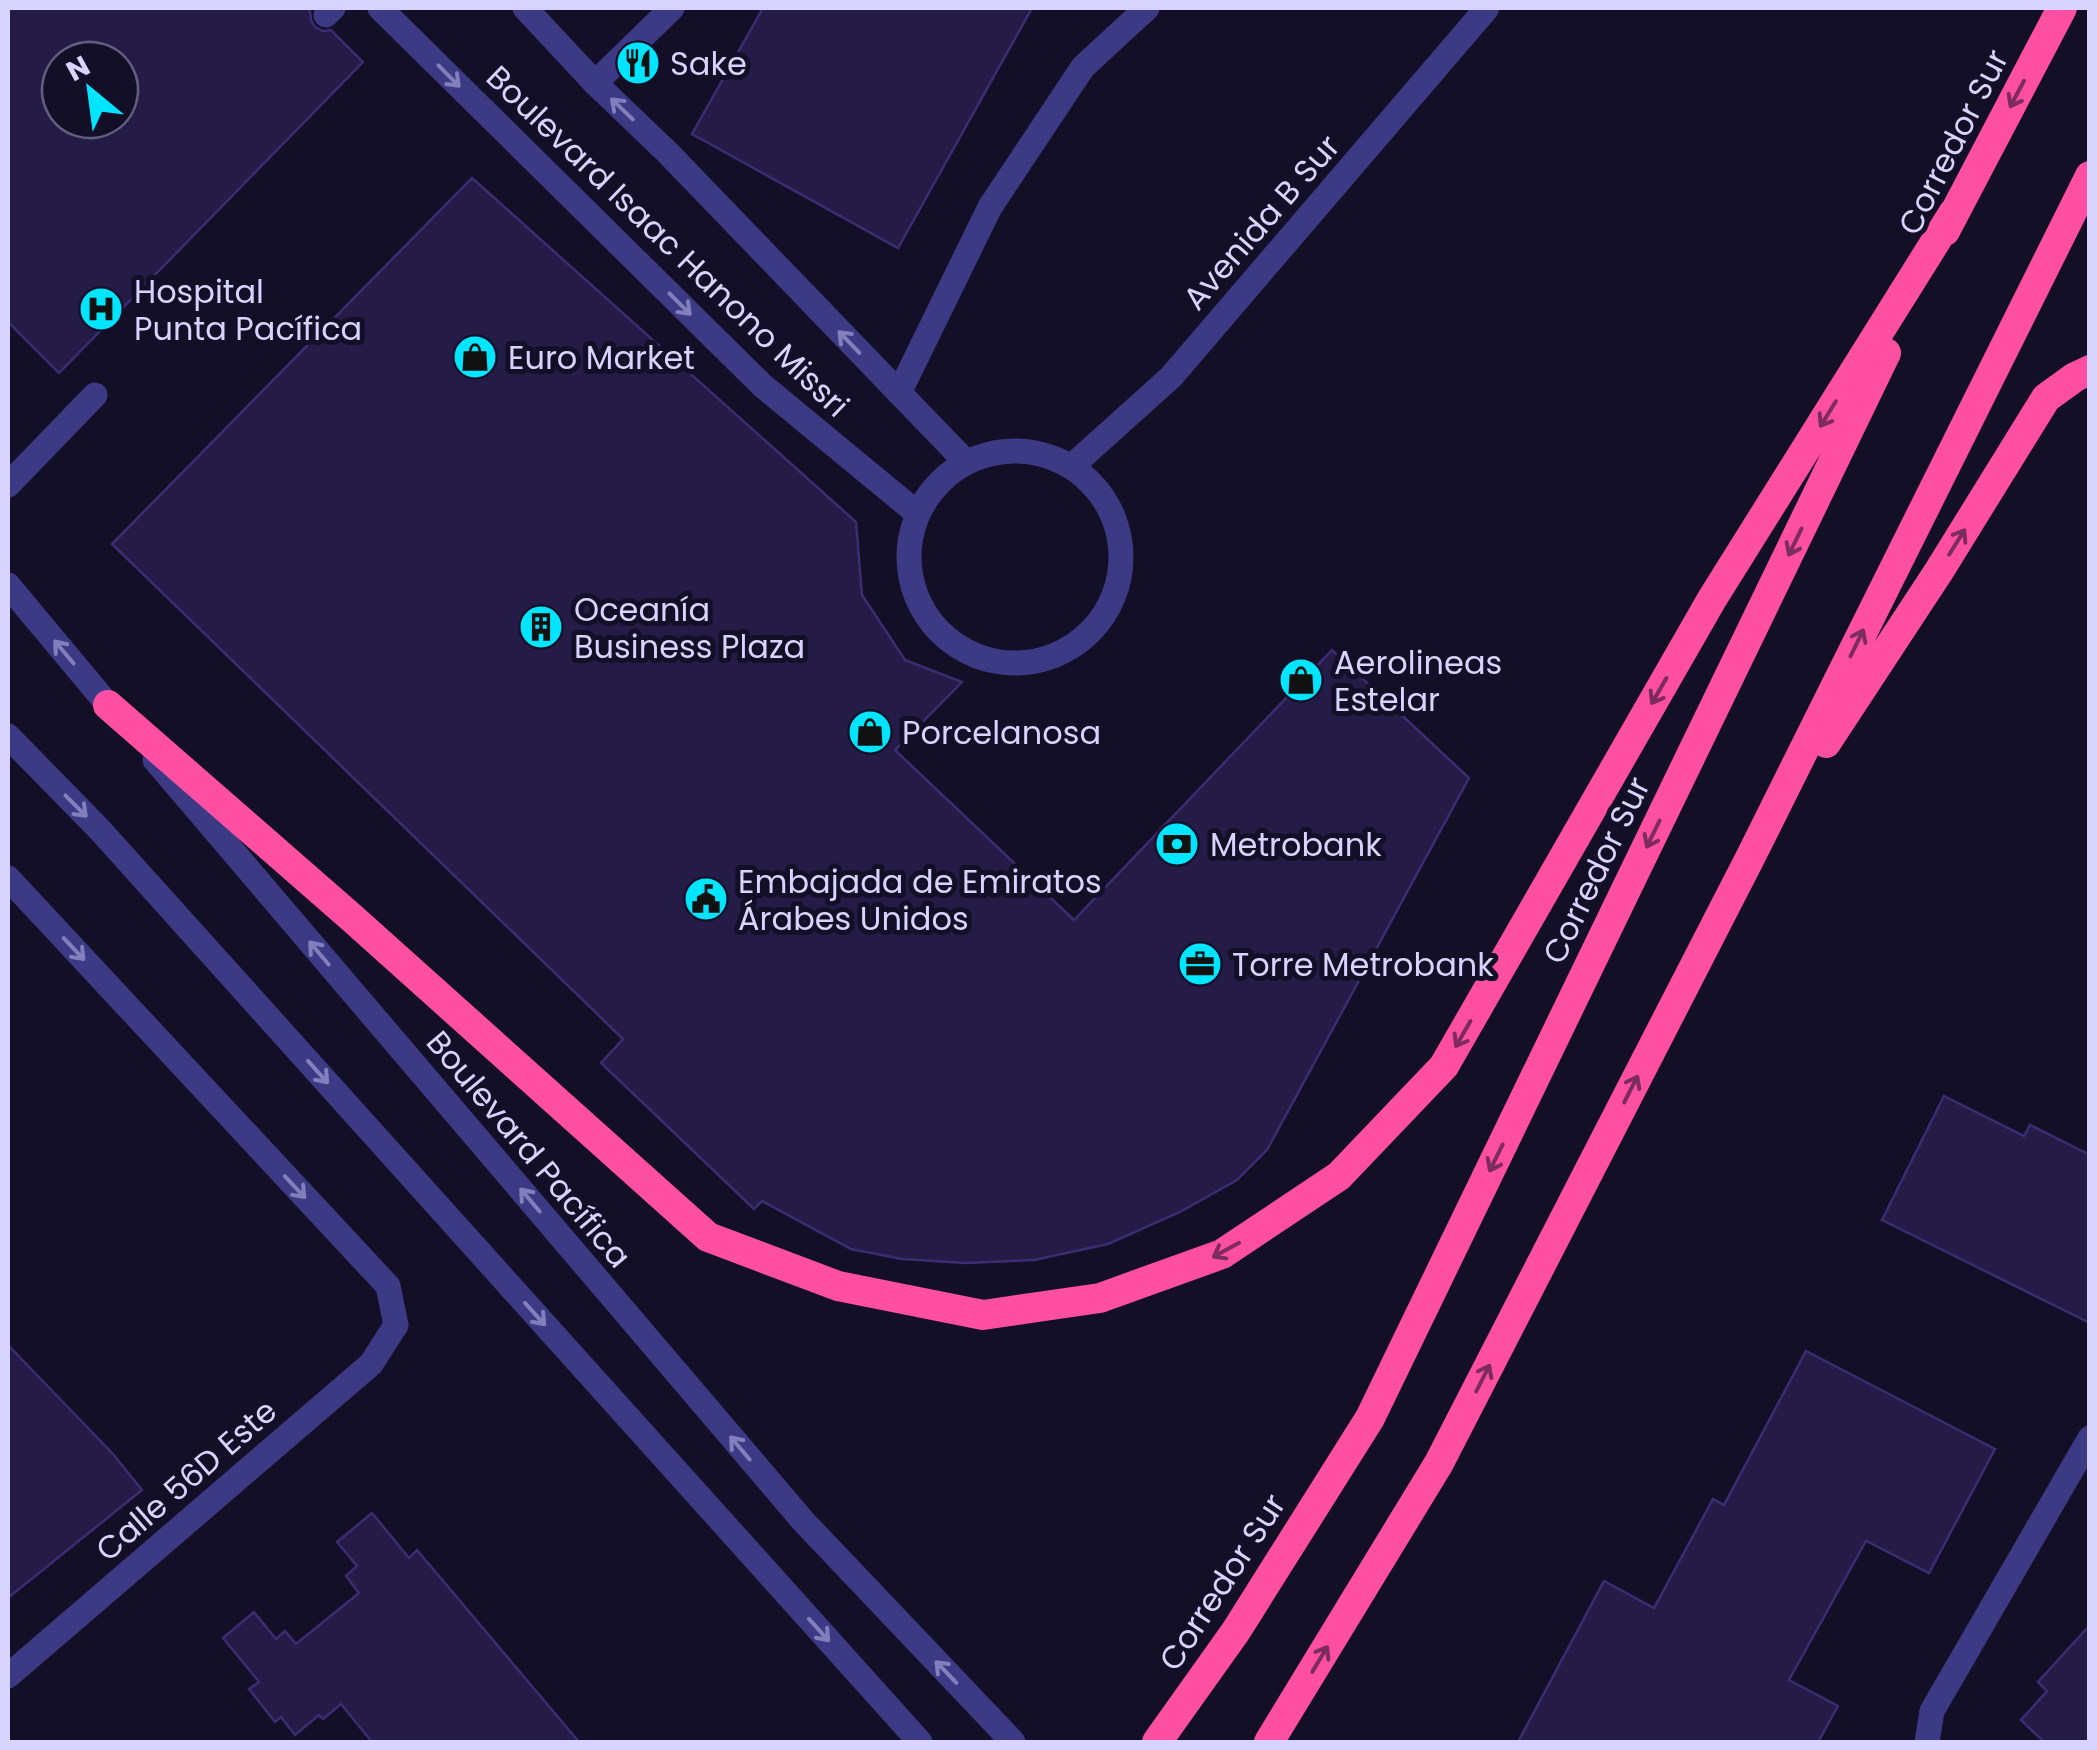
<svg xmlns="http://www.w3.org/2000/svg" width="2097" height="1750" viewBox="0 0 2097 1750" font-family="Poppins,sans-serif">
  <style>
    .building { fill: #241b47; stroke: #3b2d73; stroke-width: 2.5; fill-rule: evenodd }
    .lines { fill: none; stroke-linecap: round; stroke-linejoin: round }
    .service { stroke: #3d3a85; stroke-width: 25 }
    .minor { stroke: #3d3a85; stroke-width: 25 }
    .tertiary { stroke: #3d3a85; stroke-width: 25 }
    .motorway { stroke: #ff4fa3; stroke-width: 30 }
    .oneway { stroke: #837fbc }
    .oneway2 { stroke: #7d2c5e }
    .labels { text-anchor: middle; dominant-baseline: central; stroke-width: 10; stroke-linejoin: round; paint-order: stroke }
    .poi-label { font-size: 32px; fill: #d9d4ff; stroke: #130f26; text-anchor: start }
    .street-label { font-size: 32px; fill: #d9d4ff; stroke: #130f26 }
  </style>
  <rect width="100%" height="100%" fill="#130f26"/>
  <path class="building" d="M8 8H307L310 11 311 20 315 27 323 31 331 30 363 62 59 373 8 322ZM60 60H120V120H60Z
    M763 8H1032L898 248 692 134Z
    M472 178 856 522 862 595 905 660 962 682 895 750 1074 920 1332 650 1469 778 1267 1150 1237 1180 1180 1212 1108 1244 1034 1260 966 1263 902 1259 851 1249 762 1201 754 1209 601 1063 623 1039 112 544Z
    M1944 1096 2024 1136 2030 1125 2090 1155V1323L1882 1220Z
    M8 1345 113 1454 142 1490 8 1598Z
    M1806 1351 1995 1449 1929 1573 1866 1541 1789 1680 1838 1706 1818 1742H1518L1604 1581 1654 1608 1713 1499 1724 1505Z
    M372 1513 409 1558 417 1550 579 1742H372L341 1704 323 1719 319 1715 295 1735 281 1717 275 1722 249 1689 259 1682 223 1638 254 1612 276 1639 285 1631 296 1644 359 1593 346 1576 357 1566 337 1542Z
    M2090 1625V1742H2044L2021 1720 2047 1691 2038 1682Z"/>
  <g class="lines">
    <path class="service" d="M326 15 333 8
      M595 83 672 8
      M899 393 990 207 1083 67 1147 8
      M8 485 95 395"/>
    <path class="minor" d="M380 8 763 386 918 514
      M525 8 595 83 668 153 966 462
      M909 557a106 106 0 1 1 212 0a106 106 0 1 1-212 0Z
      M1072 466 1171 377 1487 8
      M8 878 388 1286 396 1325 371 1364 8 1676
      M1927 1742 1932 1711 2090 1438"/>
    <path class="tertiary" d="M8 585 119 718
      M8 736 100 830 920 1742
      M155 760 804 1522 1013 1742"/>
    <path class="motorway" d="M1945 231 2062 8
      M108 705 352 918 708 1237 838 1286 983 1315 1100 1298 1222 1254 1339 1176 1444 1066 1712 599 1954 212
      M1826 743 1939 571 2046 398 2075 377 2090 370
      M1157 1742 1236 1631 1370 1418 1886 353
      M1269 1742 1439 1463 1750 858 2090 176"/>
  </g>
  <defs><path id="oneway-shaft" d="M-6 0H5M1.5-3L5.5 0L1.5 3" fill="none" stroke-width="1.6" stroke-linecap="round" stroke-linejoin="round" transform="scale(2.5)"/></defs>
  <g class="oneway">
    <use href="#oneway-shaft" transform="translate(449 76) rotate(45)"/>
    <use href="#oneway-shaft" transform="translate(622 109) rotate(-136)"/>
    <use href="#oneway-shaft" transform="translate(680 304) rotate(45)"/>
    <use href="#oneway-shaft" transform="translate(849 342) rotate(-134)"/>
    <use href="#oneway-shaft" transform="translate(64 652) rotate(-130)"/>
    <use href="#oneway-shaft" transform="translate(76 806) rotate(45)"/>
    <use href="#oneway-shaft" transform="translate(74 949) rotate(47)"/>
    <use href="#oneway-shaft" transform="translate(319 953) rotate(-130)"/>
    <use href="#oneway-shaft" transform="translate(318 1072) rotate(48)"/>
    <use href="#oneway-shaft" transform="translate(295 1187) rotate(47)"/>
    <use href="#oneway-shaft" transform="translate(530 1200) rotate(-130)"/>
    <use href="#oneway-shaft" transform="translate(535 1314) rotate(48)"/>
    <use href="#oneway-shaft" transform="translate(740 1448) rotate(-130)"/>
    <use href="#oneway-shaft" transform="translate(819 1630) rotate(48)"/>
    <use href="#oneway-shaft" transform="translate(946 1672) rotate(-134)"/>
  </g>
  <g class="oneway2">
    <use href="#oneway-shaft" transform="translate(2017 94) rotate(118)"/>
    <use href="#oneway-shaft" transform="translate(1828 414) rotate(122)"/>
    <use href="#oneway-shaft" transform="translate(1795 542) rotate(116)"/>
    <use href="#oneway-shaft" transform="translate(1957 542) rotate(-58)"/>
    <use href="#oneway-shaft" transform="translate(1857 643) rotate(-64)"/>
    <use href="#oneway-shaft" transform="translate(1659 691) rotate(120)"/>
    <use href="#oneway-shaft" transform="translate(1653 834) rotate(116)"/>
    <use href="#oneway-shaft" transform="translate(1463 1034) rotate(120)"/>
    <use href="#oneway-shaft" transform="translate(1631 1089) rotate(-63)"/>
    <use href="#oneway-shaft" transform="translate(1496 1158) rotate(116)"/>
    <use href="#oneway-shaft" transform="translate(1226 1250) rotate(151)"/>
    <use href="#oneway-shaft" transform="translate(1483 1378) rotate(-63)"/>
    <use href="#oneway-shaft" transform="translate(1320 1659) rotate(-59)"/>
  </g>
  <defs>
    <symbol id="restaurant-disc" viewBox="-11 -11 22 22"><circle r="9.5" fill="#00e5ff" stroke="#130f26"/><path d="M-5-6h1v4h1v-4h1v4h1v-4h1v5L-1.5 .5V6h-2V.5L-5-1ZM5-6V6H3V1.5H1.5Q1.5-4 5-6Z" fill="#111"/></symbol>
    <symbol id="hospital-disc" viewBox="-11 -11 22 22"><circle r="9.5" fill="#00e5ff" stroke="#130f26"/><path d="M-5-5h3v3.5h4V-5h3V5h-3V1.5h-4V5h-3Z" fill="#111"/></symbol>
    <symbol id="shop-disc" viewBox="-11 -11 22 22"><circle r="9.5" fill="#00e5ff" stroke="#130f26"/><path d="M-5-2.5h2.3a2.7 3.5 0 0 1 5.4 0H5L5.5 6h-11ZM-1.5-2.5h3a1.5 2.3 0 0 0-3 0Z" fill="#111"/></symbol>
    <symbol id="building-disc" viewBox="-11 -11 22 22"><circle r="9.5" fill="#00e5ff" stroke="#130f26"/><path d="M-4-6H4V6H1V3H-1V6H-4ZM-2.5-4.3h1.7v1.8h-1.7ZM.8-4.3h1.7v1.8H.8ZM-2.5-1h1.7V.8h-1.7ZM.8-1h1.7V.8H.8Z" fill="#111"/></symbol>
    <symbol id="bank-disc" viewBox="-11 -11 22 22"><circle r="9.5" fill="#00e5ff" stroke="#130f26"/><path d="M-6-4H6V4H-6ZM0-2.3a2.3 2.3 0 1 0 0 4.6a2.3 2.3 0 1 0 0-4.6Z" fill="#111"/></symbol>
    <symbol id="civic-disc" viewBox="-11 -11 22 22"><circle r="9.5" fill="#00e5ff" stroke="#130f26"/><path d="M-.6-6.5H3V-4.5H.6V-3L4-1V1h2V6H-6V1h2V-1L-.6-3ZM-1.2 2.5V6h2.4V2.5Z" fill="#111"/></symbol>
    <symbol id="office-disc" viewBox="-11 -11 22 22"><circle r="9.5" fill="#00e5ff" stroke="#130f26"/><path d="M-6-3h4V-5.5h4V-3h4V5H-6ZM-1-4.5V-3h2v-1.5ZM-6 0V1H6V0Z" fill="#111"/></symbol>
  </defs>
  <g fill-rule="evenodd">
    <use href="#restaurant-disc" x="613" y="38" width="50" height="50"/>
    <use href="#hospital-disc" x="76" y="284" width="50" height="50"/>
    <use href="#shop-disc" x="450" y="332" width="50" height="50"/>
    <use href="#building-disc" x="516" y="602" width="50" height="50"/>
    <use href="#shop-disc" x="1276" y="655" width="50" height="50"/>
    <use href="#shop-disc" x="845" y="707" width="50" height="50"/>
    <use href="#bank-disc" x="1152" y="819" width="50" height="50"/>
    <use href="#civic-disc" x="681" y="874" width="50" height="50"/>
    <use href="#office-disc" x="1175" y="939" width="50" height="50"/>
  </g>
  <g class="labels">
    <g class="poi-label">
      <text x="670" y="63">Sake</text>
      <text x="134" y="291">Hospital<tspan x="134" dy="37">Punta Pacífica</tspan></text>
      <text x="508" y="357">Euro Market</text>
      <text x="574" y="609">Oceanía<tspan x="574" dy="37">Business Plaza</tspan></text>
      <text x="1334" y="662">Aerolineas<tspan x="1334" dy="37">Estelar</tspan></text>
      <text x="902" y="732">Porcelanosa</text>
      <text x="1210" y="844">Metrobank</text>
      <text x="738" y="881">Embajada de Emiratos<tspan x="738" dy="37">Árabes Unidos</tspan></text>
      <text x="1232" y="964">Torre Metrobank</text>
    </g>
    <g class="street-label">
      <text transform="translate(1953 142) rotate(-63)">Corredor Sur</text>
      <text transform="translate(1261 222) rotate(-49)">Avenida B Sur</text>
      <text transform="translate(668 241) rotate(44)">Boulevard Isaac Hanono Missri</text>
      <text transform="translate(1596 870) rotate(-64)">Corredor Sur</text>
      <text transform="translate(529 1149) rotate(50)">Boulevard Pacífica</text>
      <text transform="translate(186 1480) rotate(-41)">Calle 56D Este</text>
      <text transform="translate(1222 1582) rotate(-57)">Corredor Sur</text>
    </g>
  </g>
  <rect width="2097" height="1750" fill="none" stroke="#d9d4ff" stroke-width="20"/>
  <g transform="translate(90 90) rotate(331)"><circle r="48" fill="#130f26" stroke="#625e7d" stroke-width="2.5"/>
  <path d="M0-8L18 38L0 25L-18 38Z" fill="#00e5ff"/>
  <text y="-15" font-size="28" font-weight="bold" text-anchor="middle" fill="#d9d4ff">N</text>
  </g>
</svg>
